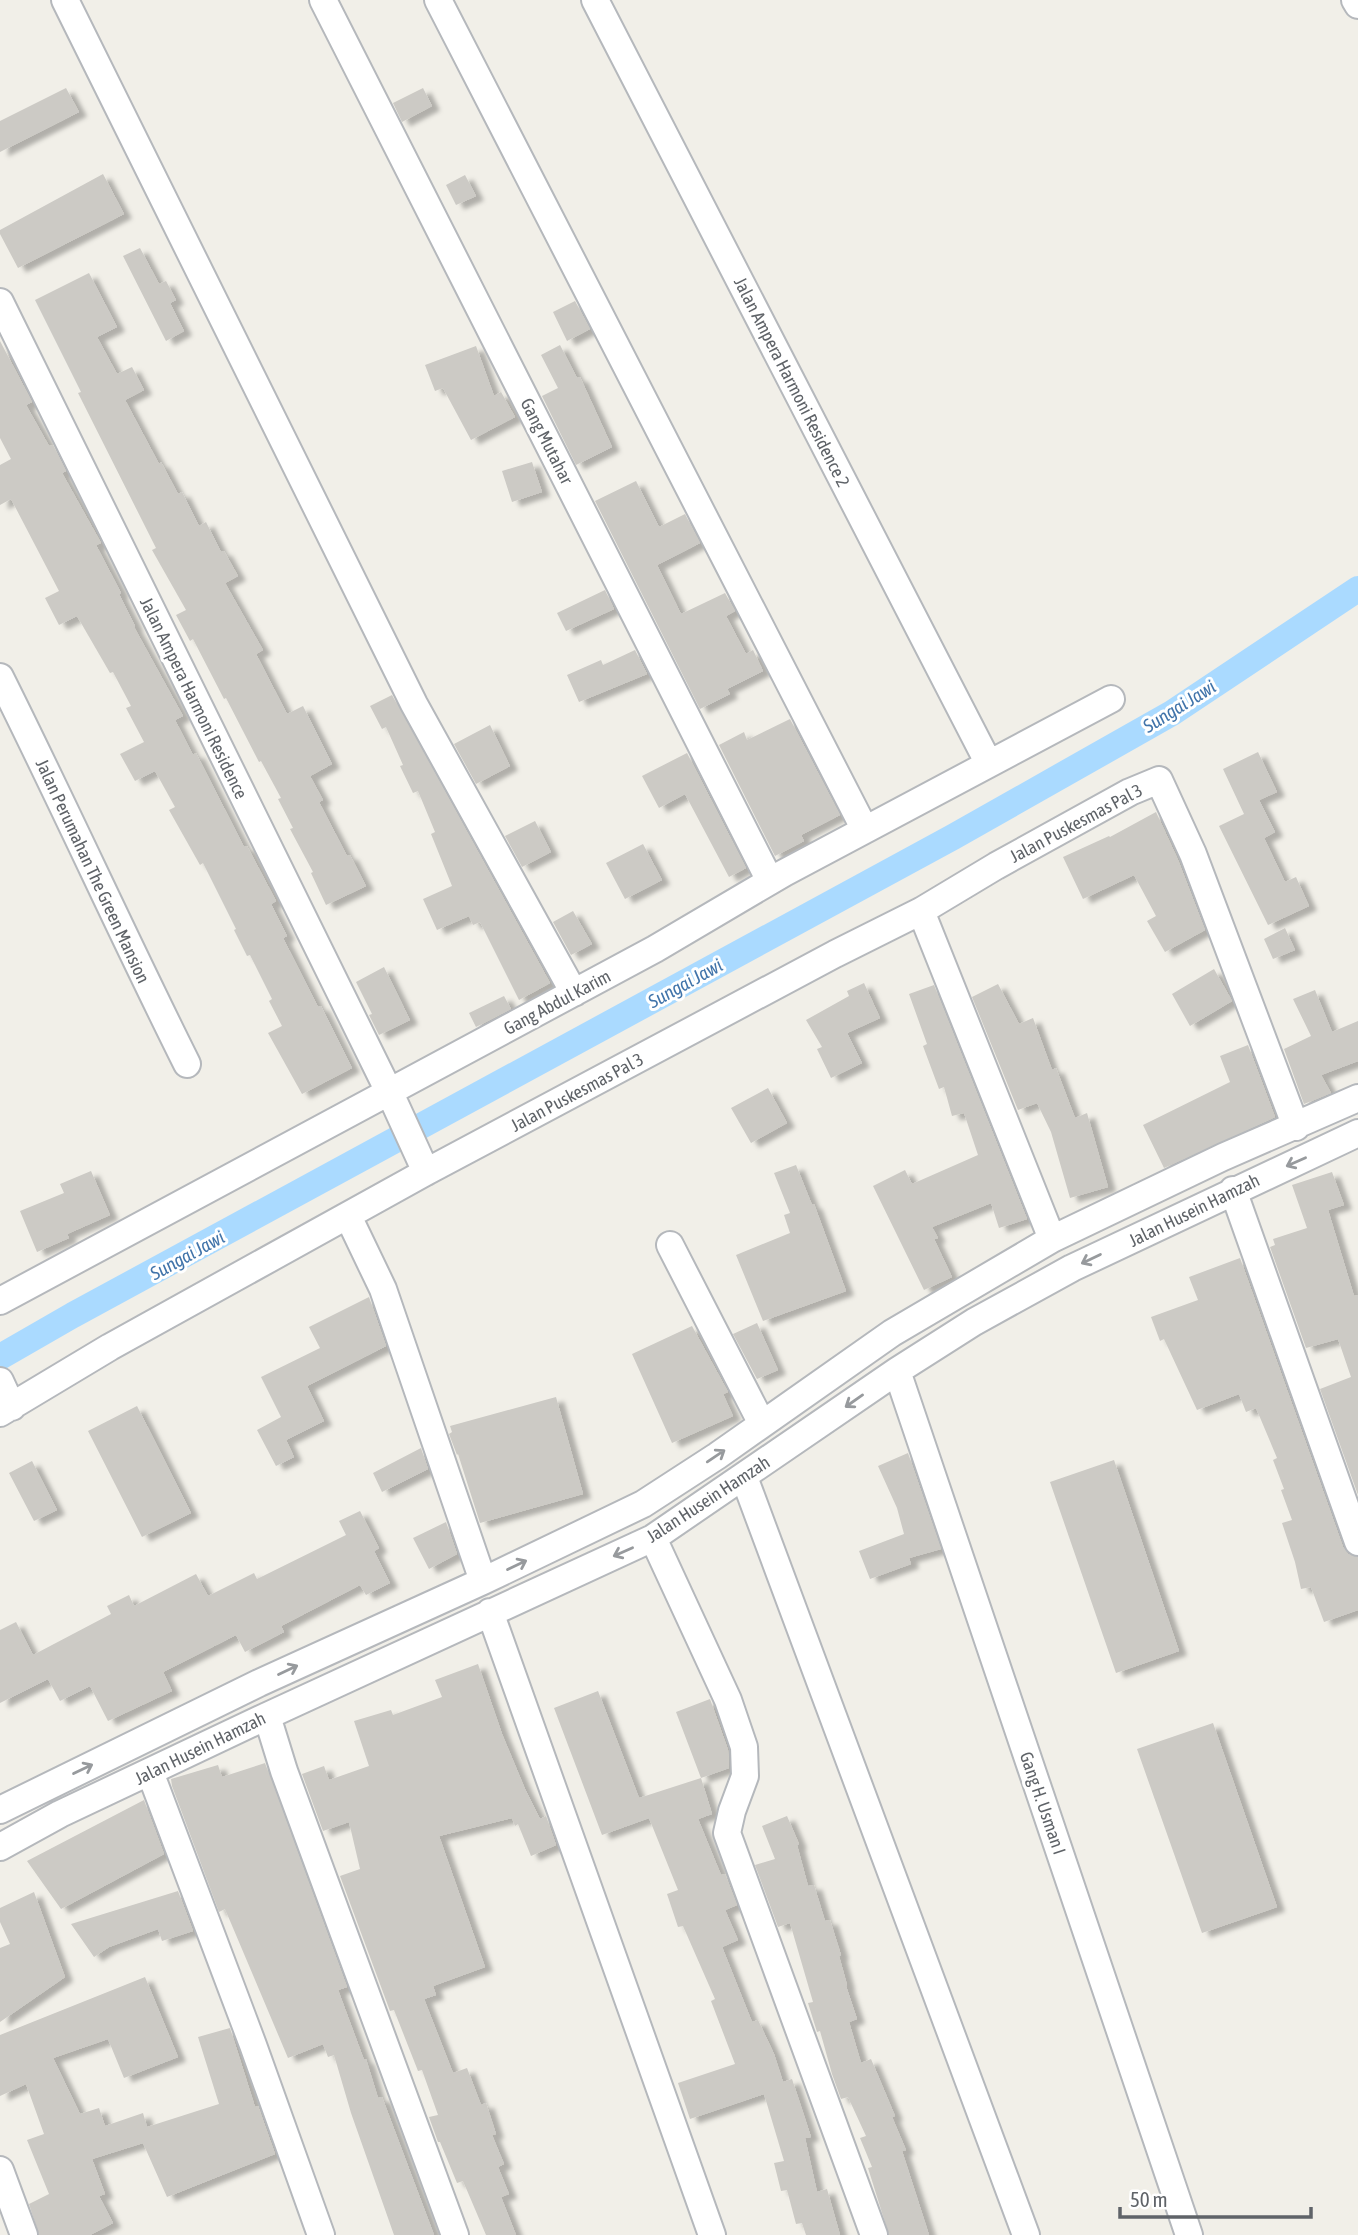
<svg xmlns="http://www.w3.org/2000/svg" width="1358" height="2235" viewBox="0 0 1358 2235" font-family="'Asap Condensed',sans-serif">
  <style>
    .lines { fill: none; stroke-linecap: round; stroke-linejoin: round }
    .canal { stroke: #aadaff; stroke-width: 26 }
    .building { fill: #cccac5; filter: url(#shadow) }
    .minor-casing { stroke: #b5b8bc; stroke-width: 30 }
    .minor { stroke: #fff; stroke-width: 26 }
    .oneway { stroke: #979a9d }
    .labels { text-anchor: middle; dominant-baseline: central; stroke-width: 6; stroke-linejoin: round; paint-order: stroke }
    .street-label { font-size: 18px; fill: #5f6368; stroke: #fff }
    .water-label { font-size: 19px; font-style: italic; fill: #4174aa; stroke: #fff }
  </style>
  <defs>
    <filter id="shadow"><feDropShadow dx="8" dy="4.5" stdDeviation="2" flood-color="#0004"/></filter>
  </defs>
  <rect width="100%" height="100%" fill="#f1efe8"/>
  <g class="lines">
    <path class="canal" d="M0 1357 73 1315 953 837 1172 713 1358 589"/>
  </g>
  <path class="building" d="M66 88 79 112 0 152V121Z
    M423 88 432 106 402 122 393 103Z
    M103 174 124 214 18 268 0 234V230Z
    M465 175 476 196 456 205 446 185Z
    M140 248 159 284 166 281 176 300 170 303 184 331 166 341 123 256Z
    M89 273 117 327 97 337 117 374 132 367 144 390 125 400 159 464 161 462 178 494 182 492 199 526 206 522 221 552 224 551 238 576 225 583 263 650 256 654 287 714 303 706 332 764 310 776 323 800 319 802 347 856 350 855 366 886 326 905 311 873 313 872 290 829 293 828 278 799 281 798 261 761 259 762 226 698 224 699 193 639 190 641 176 615 186 610 152 550 156 548 78 393 81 392 35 300Z
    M575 301 590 329 567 341 553 312Z
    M0 341 32 402 26 405 49 446 53 445 66 471 62 473 101 543 96 545 121 593 119 594 135 626 134 627 183 716 175 720 193 755 196 753 244 847 247 846 276 901 271 904 287 936 283 938 318 1007 321 1006 352 1068 302 1094 268 1033 282 1026 269 1001 272 999 250 955 247 956 234 930 236 929 203 863 200 865 169 810 175 807 155 771 135 781 120 754 144 742 126 708 131 706 113 672 110 673 77 616 59 625 45 598 59 591 11 499 0 505V465L11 459 0 438Z
    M560 345 577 378 580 377 612 447 576 465 542 396 558 388 541 355Z
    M476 346 494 396 501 392 515 417 471 440 443 388 435 391 425 365Z
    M532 462 542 492 512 502 502 471Z
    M636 481 659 527 685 514 700 543 657 565 681 614 725 593 735 611 726 616 746 654 753 650 763 671 727 689 730 694 700 709 595 501Z
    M605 590 614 609 566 631 557 613Z
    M635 650 647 674 579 702 567 675 601 660 603 665Z
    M392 695 550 983 519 1000 480 922 473 925 469 916 437 930 423 899 452 886 431 834 435 832 418 791 413 793 400 766 403 765 386 727 382 729 370 706Z
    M790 719 840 815 801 835 804 841 775 856 719 745 744 732 747 740Z
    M490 725 510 766 476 784 454 744Z
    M1258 752 1277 792 1259 800 1275 832 1264 838 1285 882 1296 877 1309 906 1268 925 1219 826 1244 814 1223 769Z
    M687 753 746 868 729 877 685 794 659 808 642 776Z
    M1156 812 1178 860 1205 930 1165 952 1147 921 1156 916 1134 875 1083 899 1063 857 1109 836 1110 837Z
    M535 821 551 852 522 867 505 836Z
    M643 844 662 880 625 899 606 863Z
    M573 911 592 944 571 955 553 922Z
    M1285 928 1295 950 1273 959 1264 939Z
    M384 967 410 1020 379 1035 369 1015 372 1014 356 982Z
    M1214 969 1232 1001 1190 1026 1172 994Z
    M864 983 880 1018 847 1033 862 1063 831 1078 817 1049 822 1047 806 1020 849 996 847 991Z
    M998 984 1019 1024 1033 1018 1052 1070 1056 1068 1075 1118 1087 1113 1108 1187 1070 1198 1051 1132 1037 1103 1018 1110 972 997Z
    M934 985 1027 1219 999 1228 991 1203 932 1227 938 1238 934 1239 952 1277 924 1290 873 1186 905 1170 912 1184 978 1155 964 1113 952 1116 944 1087 939 1089 923 1046 927 1044 909 994Z
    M1315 990 1332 1032 1358 1021V1061L1321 1075 1331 1093 1304 1104 1284 1049 1311 1036 1293 999Z
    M504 996 511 1009 476 1027 469 1013Z
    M1248 1045 1275 1117 1164 1168 1143 1125 1230 1082 1220 1056Z
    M768 1088 787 1123 751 1143 731 1108Z
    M796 1165 812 1205 814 1204 846 1291 763 1321 736 1255 790 1233 784 1215 790 1213 774 1173Z
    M91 1171 110 1215 67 1234 69 1238 37 1252 20 1211 64 1193 60 1184Z
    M1332 1172 1344 1205 1328 1210 1354 1296 1358 1295V1495L1320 1389 1351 1377 1338 1339 1306 1348 1270 1247 1275 1245 1273 1239 1307 1228 1292 1185Z
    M1240 1258 1343 1547 1348 1554 1358 1557V1610L1324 1622 1311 1587 1301 1589 1295 1562 1282 1523 1292 1520 1281 1490 1284 1489 1273 1460 1277 1458 1256 1408 1246 1412 1239 1394 1197 1410 1164 1339 1160 1341 1151 1317 1198 1300 1189 1277Z
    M369 1297 386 1346 307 1386 324 1421 286 1440 294 1457 276 1466 257 1430 281 1417 261 1377 320 1348 309 1327Z
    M757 1323 778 1370 757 1379 733 1334Z
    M692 1326 728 1392 723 1394 733 1416 672 1443 632 1354Z
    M556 1397 583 1494 480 1523 458 1454 457 1455 449 1434 452 1432 450 1426Z
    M137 1406 191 1513 142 1537 88 1431Z
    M421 1448 428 1469 382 1492 373 1473Z
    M908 1453 941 1549 909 1558 911 1564 870 1579 859 1551 904 1534 897 1508 878 1466Z
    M1114 1460 1179 1651 1116 1673 1050 1482Z
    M32 1461 57 1510 34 1521 9 1473Z
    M360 1511 379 1548 374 1551 390 1583 366 1595 360 1585 281 1626 284 1632 245 1652 236 1635 163 1672 172 1691 108 1721 90 1686 60 1701 48 1679 0 1703V1630L16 1622 33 1655 111 1614 107 1606 129 1595 134 1606 196 1574 208 1596 254 1573 257 1579 346 1535 339 1521Z
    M446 1522 457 1554 429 1569 413 1538Z
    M478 1664 502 1734 525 1789 540 1819 546 1816 556 1845 531 1856 518 1824 515 1826 512 1818 439 1836 485 1967 433 1986 436 1995 424 1999 453 2073 467 2068 481 2105 486 2103 496 2134 492 2135 504 2164 498 2167 509 2194 501 2197 516 2235H486L463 2181 457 2183 440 2142H438L429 2117 438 2115 422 2070 418 2071 394 2010 390 2011 340 1876 360 1869 349 1822 323 1831 302 1774 324 1766 329 1780 369 1766 354 1721 391 1710 393 1715 442 1697 435 1680Z
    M598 1691 639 1798 701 1778 712 1814 698 1819 721 1875 725 1874 737 1905 725 1910 738 1940 722 1947 752 2022 758 2020 774 2054 783 2082 792 2079 811 2137 805 2138 817 2192 827 2189 840 2235H806L802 2223 796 2224 787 2190 781 2191 774 2163 784 2161 764 2094 690 2119 678 2083 735 2064 711 2001 715 1999 683 1926 678 1927 667 1894 678 1890 649 1818 602 1835 554 1708Z
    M710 1699 728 1750 729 1768 701 1778 676 1712Z
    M1213 1723 1277 1907 1202 1933 1137 1749Z
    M265 1763 347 1987 338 1990 364 2060 366 2059 378 2098 382 2097 434 2235H394L351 2113 334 2055 328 2057 323 2044 288 2058 225 1909 219 1912 172 1786 171 1779 218 1765 222 1777Z
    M144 1800 164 1854 61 1909 27 1861Z
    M787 1816 799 1844 797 1845 808 1886 814 1885 825 1921 830 1920 841 1955 839 1956 847 1985 846 1986 857 2019 849 2022 861 2063 871 2059 895 2116 892 2117 906 2150 902 2151 929 2235H889L868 2168 872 2167 860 2138 866 2136 848 2097 841 2099 832 2074 820 2031 817 2032 808 2003 813 2002 790 1923 778 1927 755 1865 775 1859 762 1826Z
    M178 1891 193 1931 162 1941 158 1929 109 1947 94 1957 71 1924Z
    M34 1892 65 1977 0 2022V1948L10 1944 0 1922V1908Z
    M145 1977 178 2057 124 2078 108 2039 53 2058 80 2114 99 2108 105 2126 143 2113 147 2127 219 2104 198 2037 230 2028 255 2107 258 2106 275 2154 167 2197 143 2143 92 2159 105 2194 99 2196 113 2223 90 2235H39L29 2204 49 2194 27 2140 44 2134 26 2084 0 2096V2035Z"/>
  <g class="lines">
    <defs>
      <path id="minor" d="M65 0 414 704 574 993
        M323 0 770 881
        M438 0 865 830
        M595 0 989 764
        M1355 0 1358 5
        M0 302 395 1104 426 1172
        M0 677C64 805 123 936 187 1064
        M921 911 1052 1239
        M1233 1190 1358 1542
        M348 1216 383 1289 483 1581
        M670 1245 762 1424
        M0 1301 655 949 784 873 1111 699
        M897 1371 1189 2235
        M0 1381 12 1407
        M0 1413 110 1347 426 1172 835 954 921 911 996 866 1130 792 1159 780 1193 854 1296 1127
        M744 1477 1026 2235
        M653 1538 728 1700 744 1747 745 1776 732 1811 727 1833 874 2235
        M490 1612 712 2235
        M267 1716 284 1771 455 2235
        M150 1772 253 2045 321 2235
        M0 1810 259 1683 483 1581 643 1504 717 1456 892 1333 1052 1239 1223 1157 1358 1098
        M0 1847 60 1814 267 1716 653 1538 897 1371 974 1322 1072 1268 1358 1133
        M0 2170 24 2235"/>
    </defs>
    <use href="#minor" class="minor-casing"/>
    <use href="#minor" class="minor"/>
  </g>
  <defs><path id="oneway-shaft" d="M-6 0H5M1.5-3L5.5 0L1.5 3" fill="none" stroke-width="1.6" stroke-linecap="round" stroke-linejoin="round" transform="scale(1.75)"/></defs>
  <g class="oneway">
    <use href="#oneway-shaft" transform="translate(1296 1162) rotate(156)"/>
    <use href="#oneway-shaft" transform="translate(1091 1259) rotate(154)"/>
    <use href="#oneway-shaft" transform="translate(854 1401) rotate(145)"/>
    <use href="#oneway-shaft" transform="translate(716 1456) rotate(-34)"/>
    <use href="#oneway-shaft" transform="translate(623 1552) rotate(156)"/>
    <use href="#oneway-shaft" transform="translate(517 1565) rotate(-26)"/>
    <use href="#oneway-shaft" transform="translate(288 1670) rotate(-25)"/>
    <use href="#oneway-shaft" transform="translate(83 1769) rotate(-26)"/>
  </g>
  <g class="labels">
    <g class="street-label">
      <text transform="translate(792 382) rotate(63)">Jalan Ampera Harmoni Residence 2</text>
      <text transform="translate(547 441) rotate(63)">Gang Mutahar</text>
      <text transform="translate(194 698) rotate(64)">Jalan Ampera Harmoni Residence</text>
      <text transform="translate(1076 823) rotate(-28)">Jalan Puskesmas Pal 3</text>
      <text transform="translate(93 871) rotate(65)">Jalan Perumahan The Green Mansion</text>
      <text transform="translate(557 1002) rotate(-28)">Gang Abdul Karim</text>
      <text transform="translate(577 1092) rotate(-28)">Jalan Puskesmas Pal 3</text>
      <text transform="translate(1194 1210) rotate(-26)">Jalan Husein Hamzah</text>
      <text transform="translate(708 1499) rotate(-33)">Jalan Husein Hamzah</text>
      <text transform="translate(200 1748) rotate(-26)">Jalan Husein Hamzah</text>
      <text transform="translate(1043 1803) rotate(71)">Gang H. Usman I</text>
    </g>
    <g class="water-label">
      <text transform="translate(1179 706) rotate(-32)">Sungai Jawi</text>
      <text transform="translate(685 983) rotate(-29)">Sungai Jawi</text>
      <text transform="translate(187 1255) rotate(-29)">Sungai Jawi</text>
    </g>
  </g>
  <path d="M1120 2207v10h191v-10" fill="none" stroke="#5f6368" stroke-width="3.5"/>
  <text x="1130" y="2207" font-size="21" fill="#5f6368" stroke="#ffffff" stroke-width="5" paint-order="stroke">50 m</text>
</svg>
